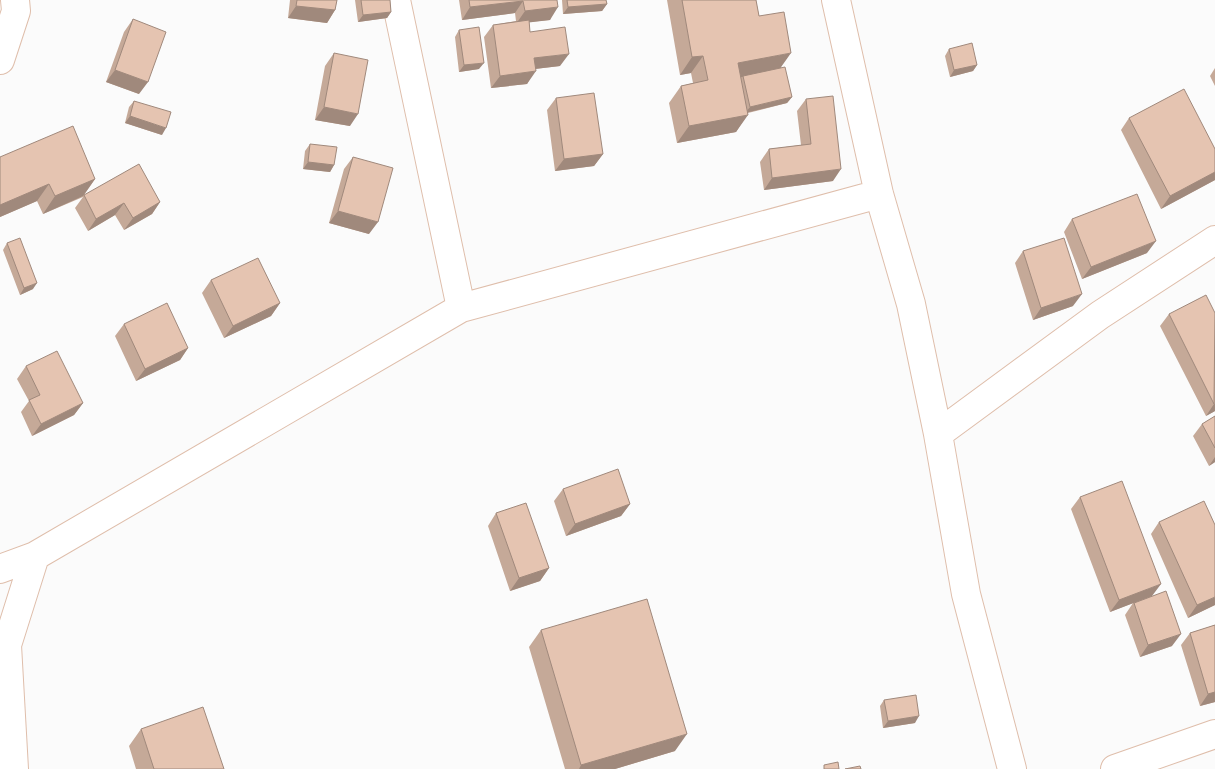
<svg xmlns="http://www.w3.org/2000/svg" width="1215" height="769" viewBox="0 0 1215 769" font-family="'Sofia Sans Condensed',sans-serif">
  <style>
    .lines { fill: none; stroke-linecap: round; stroke-linejoin: round }
    .minor-casing { stroke: #dfbeab; stroke-width: 30 }
    .minor { stroke: #fff; stroke-width: 28 }
    .wall { fill: #c5a998 }
    .shaded-wall { fill: #a0897c }
    .building { fill: #e5c4b1; stroke: #a0897c }
  </style>
  <rect width="100%" height="100%" fill="#fbfbfb"/>
  <g class="lines">
    <defs>
      <path id="minor" d="M396 0 461 308 879 194
        M836 0 879 194 911 304 938 434 966 594 1012 769
        M0 60 16 11 15 0
        M938 434 1100 315 1215 240
        M0 569 35 556 461 308
        M14 769 7 645 35 556
        M1115 769 1215 734"/>
    </defs>
    <use href="#minor" class="minor-casing"/>
    <use href="#minor" class="minor"/>
  </g>
  <path class="wall" d="M290 0H337L335 10 327 23 288 18Z
    M355 0H390L391 12 387 18 358 22Z
    M459 0H557L550 20 529 22 530 32 560 66 535 69 527 84 491 88 484 37 493 25 516 21 515 13 462 20Z
    M562 0H606L607 4 602 11 563 14Z
    M667 0H756L759 16 781 67 792 97 787 103 748 113 736 132 677 143 669 103 681 86 693 83 691 73 680 75Z
    M133 19 139 94 106 82 124 32Z
    M459 30 479 69 459 72 455 37Z
    M949 49 977 65 973 71 950 77 945 56Z
    M334 53 350 126 315 120 325 66Z
    M1215 68V86L1210 76Z
    M556 98 603 154 594 166 555 171 547 110Z
    M806 99 833 181 764 190 760 162 769 149 801 145 797 111Z
    M134 101 162 135 125 123 129 107Z
    M1129 118 1215 149V180L1161 209 1121 130Z
    M310 144 334 165 330 172 303 169 305 151Z
    M0 157 95 179 84 195 160 202 152 214 124 230 115 215 88 231 75 208 83 197 43 214 37 201 0 217Z
    M353 157 369 234 329 223 344 169Z
    M1072 219 1147 253 1082 279 1064 232Z
    M7 243 33 289 20 295 3 250Z
    M1023 251 1073 306 1033 320 1015 263Z
    M211 280 280 303 271 316 224 338 202 293Z
    M1215 313V411L1206 416 1160 326 1169 314Z
    M124 324 188 348 180 360 136 381 115 336Z
    M26 366 83 403 74 415 32 436 21 412 29 401 17 379Z
    M1215 416V462L1209 466 1193 436 1202 424Z
    M563 489 630 504 621 516 566 536 554 501Z
    M1080 497 1152 596 1172 646 1140 657 1125 615 1133 603 1110 612 1071 509Z
    M496 513 549 568 540 581 510 591 488 526Z
    M1159 522 1215 605 1188 618 1151 534Z
    M1215 625V702L1200 706 1181 645 1190 633Z
    M541 630 675 751 615 769H565L529 647Z
    M884 700 915 723 883 728 880 706Z
    M141 729 224 769H136L129 746Z"/>
  <path class="shaded-wall" d="M523 1 515 13 462 20 470 7Z
    M607 4 602 11 563 14 568 7Z
    M296 6 335 10 327 23 288 18Z
    M558 7 550 20 516 24 525 11Z
    M391 12 387 18 358 22 363 15Z
    M791 53 779 70 726 80 738 63Z
    M569 54 560 66 526 70 534 58Z
    M703 56 691 73 680 75 692 57Z
    M484 63 479 69 459 72 464 65Z
    M977 65 973 71 950 77 954 70Z
    M115 70 148 82 139 94 106 82Z
    M536 71 527 84 491 88 500 76Z
    M792 97 787 103 745 113 750 107Z
    M324 107 358 114 350 126 315 120Z
    M748 115 736 132 677 143 689 126Z
    M130 116 166 128 162 135 125 123Z
    M603 154 594 166 555 171 564 159Z
    M308 162 334 165 330 172 303 169Z
    M841 169 833 181 764 190 772 178Z
    M1215 172V180L1161 209 1170 196Z
    M95 179 83 196 43 214 55 196Z
    M49 184 37 201 0 217V205Z
    M160 202 152 214 124 230 133 218Z
    M124 203 115 215 88 231 96 219Z
    M338 211 378 222 369 234 329 223Z
    M1156 241 1147 253 1082 279 1091 267Z
    M37 283 33 289 20 295 24 288Z
    M1082 294 1073 306 1033 320 1041 308Z
    M280 303 271 316 224 338 233 326Z
    M188 348 180 360 136 381 145 369Z
    M83 403 74 415 32 436 41 424Z
    M1215 404V411L1206 416 1214 404Z
    M1215 457V462L1209 466Z
    M630 504 621 516 566 536 575 524Z
    M549 568 540 581 510 591 519 578Z
    M1161 584 1152 596 1110 612 1119 600Z
    M1215 597V605L1188 618 1197 605Z
    M1181 634 1172 646 1140 657 1148 645Z
    M1215 692V702L1200 706 1208 694Z
    M919 716 915 723 883 728 888 721Z
    M687 734 675 751 615 769H579L581 765Z"/>
  <path class="building" d="M297 0H337L335 10 296 6Z
    M361 0H390L391 12 363 15Z
    M469 0H557L558 7 525 11 523 1 470 7Z
    M567 0H606L607 4 568 7Z
    M682 0H756L759 16 784 12 791 53 738 63 748 115 689 126 681 86 708 80 703 56 692 57Z
    M133 19 166 32 148 82 115 70Z
    M529 20 530 32 565 27 569 54 534 58 536 71 500 76 493 25Z
    M479 27 484 63 464 65 459 30Z
    M972 43 977 65 954 70 949 49Z
    M334 53 368 60 358 114 324 107Z
    M785 67 792 97 750 107 743 76Z
    M1184 89 1215 149V172L1170 196 1129 118Z
    M594 93 603 154 564 159 556 98Z
    M833 96 841 169 772 178 769 149 811 144 806 99Z
    M134 101 171 112 166 128 130 116Z
    M73 126 95 179 55 196 49 184 0 205V157Z
    M310 144 337 147 334 165 308 162Z
    M353 157 393 168 378 222 338 211Z
    M139 164 160 202 133 218 124 203 96 219 84 195Z
    M1137 194 1156 241 1091 267 1072 219Z
    M20 238 37 283 24 288 7 243Z
    M1064 238 1082 294 1041 308 1023 251Z
    M258 258 280 303 233 326 211 280Z
    M1206 295 1215 313 1214 404 1169 314Z
    M167 303 188 348 145 369 124 324Z
    M57 351 83 403 41 424 29 400 40 395 26 366Z
    M1215 416V448L1202 424Z
    M618 469 630 504 575 524 563 489Z
    M1122 481 1161 584 1119 600 1080 497Z
    M1204 501 1215 525V597L1197 605 1159 522Z
    M526 503 549 568 519 578 496 513Z
    M1166 591 1181 634 1148 645 1134 603Z
    M647 599 687 734 581 765 541 630Z
    M1215 625V692L1208 694 1190 633Z
    M916 695 919 716 888 721 884 700Z
    M203 707 224 769H154L141 729Z
    M838 762 839 769H824V765Z
    M860 766 861 769H845Z"/>
</svg>
